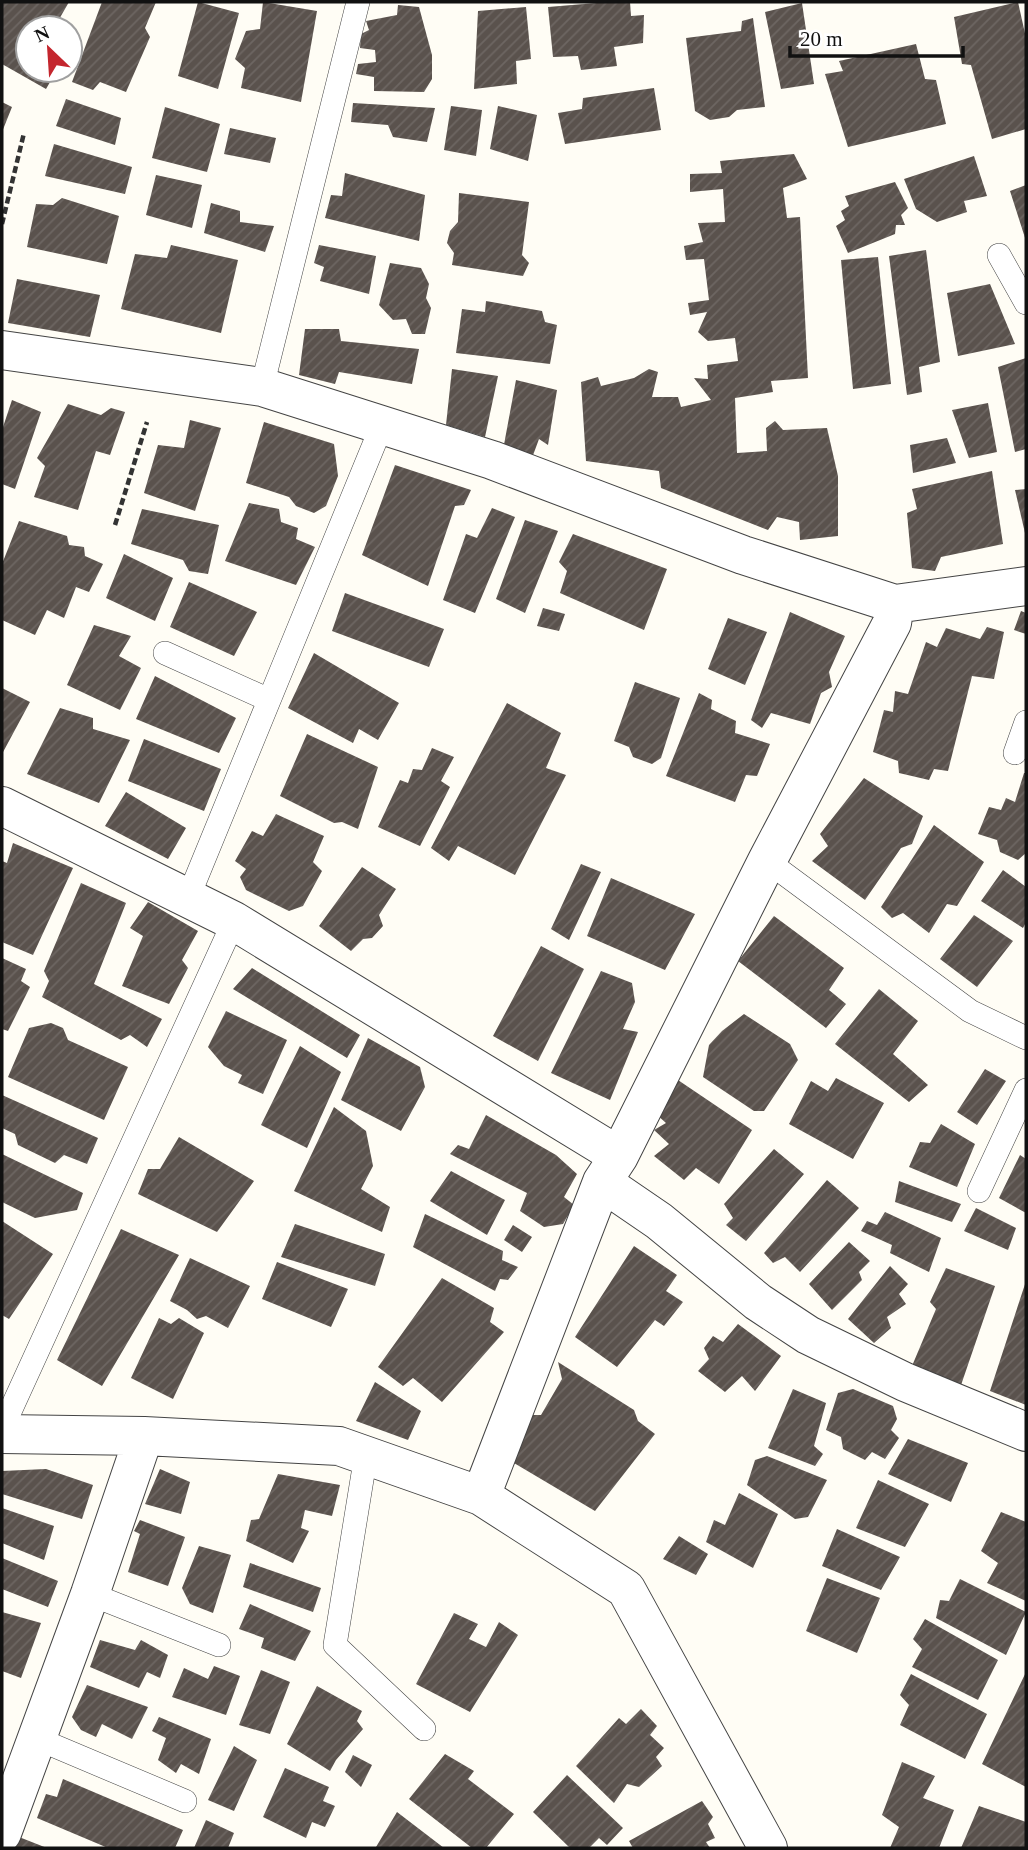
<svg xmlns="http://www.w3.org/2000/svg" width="1028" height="1850" viewBox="0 0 1028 1850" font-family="'Times New Roman',serif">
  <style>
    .building { fill: url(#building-hatch) }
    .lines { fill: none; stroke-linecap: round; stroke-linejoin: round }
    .lane-casing { stroke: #444; stroke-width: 24 }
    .street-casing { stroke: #444; stroke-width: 40 }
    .path { stroke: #333; stroke-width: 4.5; stroke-dasharray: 7 3.5; stroke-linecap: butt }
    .lane { stroke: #fff; stroke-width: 23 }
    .street { stroke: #fff; stroke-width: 38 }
  </style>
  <defs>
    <pattern id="building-hatch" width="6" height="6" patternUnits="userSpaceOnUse" patternTransform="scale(1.75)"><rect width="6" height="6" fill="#5a524d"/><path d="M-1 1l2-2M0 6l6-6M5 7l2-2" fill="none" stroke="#6d6662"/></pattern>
  </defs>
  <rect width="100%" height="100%" fill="#fffdf5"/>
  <path class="building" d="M2 2H69L54 28H28V70H57L46 89 2 64Z
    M102 2H156L145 28 150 37 126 92 100 82 93 90 72 82Z
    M198 2 239 13 218 89 178 76Z
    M263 2 317 11 301 102 241 88 245 68 235 59 246 31 260 29Z
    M608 2H630L631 16 644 15 643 43 614 47 617 66 581 70 578 56 553 57 548 7Z
    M1018 2 1026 38V129L992 139 971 65 962 64 954 17Z
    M802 3 814 84 781 89 765 12Z
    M398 5 419 7 432 55V79L424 92 374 91V77L356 74 358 64 376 62 375 50 360 48 361 34 369 30 366 21 397 15Z
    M526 7 531 59 516 61 517 84 474 89 478 11Z
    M753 18 765 107 737 110 729 117 710 120 695 111 686 38 741 31 742 21Z
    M916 44 925 79 936 80 946 124 848 147 825 74 843 71 839 61Z
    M654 88 661 130 565 144 558 113 582 109 583 98Z
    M66 99 121 118 115 145 56 126Z
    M2 102 12 107 2 132Z
    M353 103 435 108 427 142 393 137 388 125 351 122Z
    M451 106 482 110 476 156 444 150Z
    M498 106 537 115 528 161 490 149Z
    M165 107 220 124 207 172 152 158Z
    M230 128 276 138 270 163 224 154Z
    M54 144 132 167 125 194 45 176Z
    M794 154 807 179 783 188 787 218 800 217 808 378 771 381 773 392 735 398 737 453 767 451 766 428 775 421 783 430 827 428 838 476V536L800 540 799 522 777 517 768 530 661 488 659 471 586 461 581 382 598 377 601 386 634 378 649 369 658 372 652 397H678L681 407 711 400 694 378 708 379 707 365 738 361 735 338 708 341 698 332 707 312 690 315 688 303 709 300 704 259 686 260 684 246 703 242 698 223 725 222 723 189 690 192V174L722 173 720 161Z
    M974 156 987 196 964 201 967 212 937 222 916 209 904 179Z
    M345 173 425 195 419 241 325 218 331 195 342 196Z
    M156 175 202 185 192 228 146 215Z
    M895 182 908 208 901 215 905 225H896L895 234 848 253 836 226 845 220 841 211 849 206 845 196Z
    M1026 185V241L1010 191Z
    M459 193 529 202 522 255 529 263 523 276 452 265 454 253 447 243 450 231 458 222Z
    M62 198 119 216 107 264 27 247 36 204 53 205Z
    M211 203 240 211V222L274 226 265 252 204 233Z
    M171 245 238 260 221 333 121 309 135 254 167 258Z
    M319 245 376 256 369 294 320 281 324 267 314 263Z
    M926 250 940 362 919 367 922 392 907 395 889 256Z
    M878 257 891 384 853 389 841 260Z
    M390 263 421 268 429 284 426 298 431 308 425 334H412L406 319 393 320 379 305Z
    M17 279 100 295 90 337 8 323Z
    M990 284 1015 344 958 356 947 293Z
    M486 301 542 311 545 322 557 325 550 364 456 353 462 309 485 312Z
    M305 329H339L341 341 419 349 412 384 339 372 335 384 299 375Z
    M1026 358V449L1015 452 998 367Z
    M452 369 498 376 485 437 446 425Z
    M516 380 557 390 548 445 539 439 532 458 503 450Z
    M12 400 41 412 15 489 2 484V430Z
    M988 403 997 452 969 458 952 410Z
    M68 404 101 415 111 408 125 412 110 455 96 451 78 510 34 497 45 466 37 458Z
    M190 420 221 428 195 511 144 493 158 445 184 448Z
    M264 422 334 444 338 476 326 506 314 513 296 506 289 497 246 483Z
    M947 438 956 463 913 473 910 445Z
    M395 465 471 490 464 505 455 506 428 586 362 555Z
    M992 471 1003 544 941 557 935 571 912 568 907 513 917 509 912 489Z
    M1026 489V533H1025L1015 490Z
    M249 503 279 509 281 522 298 528 296 539 315 547 296 585 225 561Z
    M492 508 515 517 475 613 443 600 466 534 477 538Z
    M142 509 219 525 208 574 189 571 183 560 131 544Z
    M525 520 558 531 525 613 496 599Z
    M19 521 67 536 69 545 84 547 85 556 103 564 89 592 76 587 64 618 47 610 35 635 2 620V564Z
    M573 534 667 569 644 630 560 593 567 571 559 562Z
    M124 554 173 578 155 621 106 598Z
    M189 582 257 612 234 656 170 627Z
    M345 593 444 629 429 667 332 631Z
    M543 608 565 614 559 631 537 626Z
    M1021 611 1026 613V634L1014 630Z
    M790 612 845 636 829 672 832 687 821 693 810 724 771 713 762 728 751 720Z
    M728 618 767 632 745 685 708 669Z
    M94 625 131 636 119 656 141 668 120 710 67 685Z
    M987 627 1004 632 994 679 972 676 948 771 934 769 929 780 899 773 898 761 873 752 884 710 893 712 895 691 908 694 926 642 937 647 946 628 980 639Z
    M314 653 399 703 378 740 359 729 353 743 288 708Z
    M155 676 236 718 219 753 136 719Z
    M635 682 680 698 661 758 652 764 633 757 629 747 614 741Z
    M2 688 30 702 2 754Z
    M699 693 712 700 711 709 736 721 735 733 770 744 757 776 746 775 735 802 666 776Z
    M507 703 561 733 546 768 566 775 515 875 458 846 449 861 431 848Z
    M60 708 93 718V729L130 740 99 803 27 774Z
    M307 734 378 767 358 829 342 822 334 823 280 796Z
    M144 739 221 769 204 811 128 781Z
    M432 748 454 757 441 781 450 787 420 846 378 827 400 780 408 783 413 769 422 770Z
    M1024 773H1026V853L1018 860 1000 852 997 840 978 834 989 807 1001 810 1006 798 1015 802Z
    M864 778 923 816 912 844 901 848 865 900 812 861 828 846 820 834Z
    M126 792 186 828 168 859 105 826Z
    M276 814 324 836 313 862 322 871 303 906 289 911 246 890 240 877 246 869 235 861 252 831 263 836Z
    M934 825 984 862 957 906 947 904 929 933 903 913 892 918 881 907Z
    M13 843 73 868 33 955 2 942V861L7 863Z
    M581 864 601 872 569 940 551 929Z
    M362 867 396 889 379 915 383 926 372 938 363 939 351 951 319 926Z
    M1003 870 1026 887V922L1023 928 981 901Z
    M611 878 695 914 665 970 587 936Z
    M81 883 126 903 94 984 162 1019 147 1047 130 1035 121 1040 42 997 49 981 44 971Z
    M148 902 198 931 182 960 188 968 169 1004 122 986 143 936 130 928Z
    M974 915 1013 941 977 987 940 959Z
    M774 916 844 968 829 990 846 1004 826 1028 738 961Z
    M541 946 584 969 538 1061 493 1036Z
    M2 958 26 969 21 981 30 987 8 1031 2 1029Z
    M252 968 360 1035 347 1058 233 989Z
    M601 971 632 983 635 1002 623 1029 638 1032 610 1100 551 1073Z
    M879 989 918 1021 893 1054 928 1085 909 1102 835 1044Z
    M226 1011 287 1040 263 1094 238 1083 242 1075 224 1066 208 1047Z
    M744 1014 790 1044 798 1060 764 1111H754L703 1077 709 1045 722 1031Z
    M51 1023 63 1028 68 1040 128 1067 104 1120 8 1077 29 1028Z
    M368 1038 420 1067 425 1087 401 1131 341 1100Z
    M300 1046 341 1072 307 1148 261 1125Z
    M985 1069 1006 1081 977 1125 957 1112Z
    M675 1078 752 1130 719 1184 696 1168 684 1180 654 1156 669 1144 654 1130 666 1123 656 1114Z
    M836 1078 884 1103 853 1159 789 1124 811 1081 828 1091Z
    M2 1095 98 1138 87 1164 64 1155 55 1163 18 1145 15 1134 2 1128Z
    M334 1107 366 1131 373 1166 361 1189 390 1207 382 1232 294 1191Z
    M486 1115 556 1155 577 1174 564 1197 574 1205 563 1224 544 1227 520 1211 527 1193 450 1154 458 1145 469 1149Z
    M941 1124 975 1144 957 1187 909 1167 920 1142 930 1143Z
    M179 1137 254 1181 217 1232 138 1194 148 1169H160Z
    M774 1149 804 1174 746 1241 726 1225 733 1218 724 1204Z
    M2 1154 83 1193 77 1210 35 1218 2 1202Z
    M1020 1155 1026 1159V1213L999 1198Z
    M451 1171 505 1200 487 1235 430 1201Z
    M827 1180 859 1208 800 1272 785 1257 773 1263 764 1253Z
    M899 1181 961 1204 952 1222 895 1202Z
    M976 1208 1016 1228 1008 1250 964 1231Z
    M885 1212 941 1238 929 1272 890 1253 892 1245 861 1231 867 1221 877 1225Z
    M425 1214 503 1251 502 1260 518 1267 508 1280 500 1279 495 1291 413 1247Z
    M2 1221 53 1254 9 1319 2 1315Z
    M295 1224 385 1254 375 1286 281 1257Z
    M513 1225 532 1237 522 1252 504 1240Z
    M121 1229 179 1255 102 1386 57 1360Z
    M849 1242 870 1261 859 1272 862 1280 832 1310 809 1284Z
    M634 1246 677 1275 666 1291 683 1302 664 1326 655 1320 617 1367 575 1337Z
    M190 1258 250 1286 228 1328 206 1316 197 1319 187 1310 170 1301Z
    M277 1262 348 1289 331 1327 262 1299Z
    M890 1266 908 1284 899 1294 906 1304 887 1317 891 1328 874 1343 848 1319Z
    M946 1268 995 1286 960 1388 912 1366 936 1309 930 1302Z
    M442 1278 494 1308 490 1322 504 1332 442 1402 413 1378 403 1386 378 1367Z
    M1026 1281V1405L990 1391Z
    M159 1318 171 1324 179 1318 204 1333 173 1399 131 1378Z
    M738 1324 781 1356 755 1391 742 1376 725 1392 698 1371 709 1359 704 1348 713 1336 723 1342Z
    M558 1362 634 1410 638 1421 655 1434 595 1511 514 1463 531 1415H541L562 1379Z
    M375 1382 421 1411 408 1440 356 1421Z
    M793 1389 826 1403 814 1446 823 1454 815 1466 768 1448Z
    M853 1389 893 1406 897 1419 891 1430 899 1438 885 1459 872 1452 865 1460 843 1449 841 1437 826 1430 838 1393Z
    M908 1439 968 1463 951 1502 888 1474Z
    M767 1456 827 1480 808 1517 795 1519 747 1485 755 1460Z
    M46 1469 93 1485 82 1519 2 1494V1471Z
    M160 1469 190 1482 181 1514 145 1504Z
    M278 1474 340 1485 332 1516 305 1510 301 1528 309 1531 293 1563 246 1541 251 1520 259 1519Z
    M878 1480 929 1504 905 1547 856 1528Z
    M739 1493 778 1514 753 1568 706 1542 714 1520 725 1525Z
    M2 1508 54 1526 44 1560 2 1543Z
    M1001 1512 1026 1522V1601L987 1583 998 1563 981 1551Z
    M140 1520 185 1537 168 1586 128 1572 140 1534 134 1531Z
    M837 1529 900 1557 881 1590 822 1566Z
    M679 1536 708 1554 696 1575 663 1559Z
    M199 1546 231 1555 213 1613 190 1604 182 1588Z
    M2 1558 58 1581 48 1607 2 1589Z
    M250 1563 321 1588 313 1612 243 1587Z
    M827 1578 880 1598 857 1653 806 1631Z
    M960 1579 1026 1612 1006 1655 936 1618 940 1600 949 1601Z
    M250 1604 311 1631 295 1661 261 1648 264 1638 239 1629Z
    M2 1612 41 1623 21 1678 2 1671Z
    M454 1613 478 1624 469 1639 486 1647 499 1622 518 1635 470 1712 416 1684Z
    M925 1619 998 1660 978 1700 912 1667 922 1649 913 1639Z
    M100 1640 135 1650 141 1640 168 1655 160 1678 147 1672 139 1688 90 1667Z
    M214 1666 240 1676 226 1715 172 1697 184 1668 208 1679Z
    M261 1670 290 1682 270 1734 239 1725Z
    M1026 1672V1787L982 1764Z
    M911 1674 987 1714 965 1759 900 1725 909 1705 900 1695Z
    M87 1685 148 1707 132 1739 102 1724 96 1737 81 1730 72 1717Z
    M317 1686 362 1711 357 1721 363 1729 336 1760 330 1771 287 1744Z
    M641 1709 657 1726 650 1735 664 1748 656 1757 662 1766 639 1787 627 1784 614 1803 576 1766 619 1718 626 1724Z
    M159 1717 211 1739 199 1774 181 1764 176 1773 158 1760 166 1738 152 1731Z
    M234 1746 257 1760 234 1811 208 1800Z
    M445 1754 474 1771 468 1779 514 1814 486 1848H472L409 1799Z
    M353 1755 372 1765 361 1787 345 1772Z
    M902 1762 935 1776 923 1798 954 1810 939 1848H890L899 1827 882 1815Z
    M285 1768 329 1787 323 1801 335 1806 325 1827 312 1822 306 1838 263 1817Z
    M567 1775 623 1828 607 1845 599 1838 589 1848H570L533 1812Z
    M63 1779 183 1830 175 1848H108L37 1818 46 1794 57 1797Z
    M702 1801 713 1817 708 1824 715 1838 706 1842 710 1848H633L629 1841Z
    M979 1806 1026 1822V1848H961Z
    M397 1812 444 1848 376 1847Z
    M206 1820 234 1833 228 1848H194Z
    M19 1837 47 1848H15Z"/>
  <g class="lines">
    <defs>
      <path id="lane" d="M999 255 1026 303
        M262 387 358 2
        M165 653 269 700
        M1015 753 1026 722
        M767 861 970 1011 1026 1038
        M188 898 382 425
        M979 1191 1026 1090
        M2 1429 234 921
        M366 1455 335 1645 424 1729
        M90 1594 219 1645
        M38 1739 185 1801"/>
      <path id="street" d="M2 350 262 387 492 460 743 555 895 604 1026 586
        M2 806 234 921 619 1156
        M602 1182 659 1221 758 1302 808 1335 905 1382 1026 1432
        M2 1434 144 1436 339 1446 481 1496 626 1589 768 1848
        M481 1496 602 1182 619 1156 767 861 892 623 895 604
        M2 1833 90 1594 144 1436"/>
    </defs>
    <use href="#lane" class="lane-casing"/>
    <use href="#street" class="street-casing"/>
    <path class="path" d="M2 224 24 133
      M115 525 147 422"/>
    <use href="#lane" class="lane"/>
    <use href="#street" class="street"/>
  </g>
  <rect width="1028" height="1850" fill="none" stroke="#111111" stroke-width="7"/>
  <g transform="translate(49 49) rotate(335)"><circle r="33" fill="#ffffff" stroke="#a0a0a0" stroke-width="2"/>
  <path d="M0-5L12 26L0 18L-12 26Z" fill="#c4262e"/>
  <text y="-10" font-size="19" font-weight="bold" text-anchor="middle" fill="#111111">N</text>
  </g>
  <path d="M790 46v10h173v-10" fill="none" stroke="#111111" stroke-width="3.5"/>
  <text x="800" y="46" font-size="21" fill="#111111" stroke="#ffffff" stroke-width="5" paint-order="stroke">20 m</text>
</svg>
